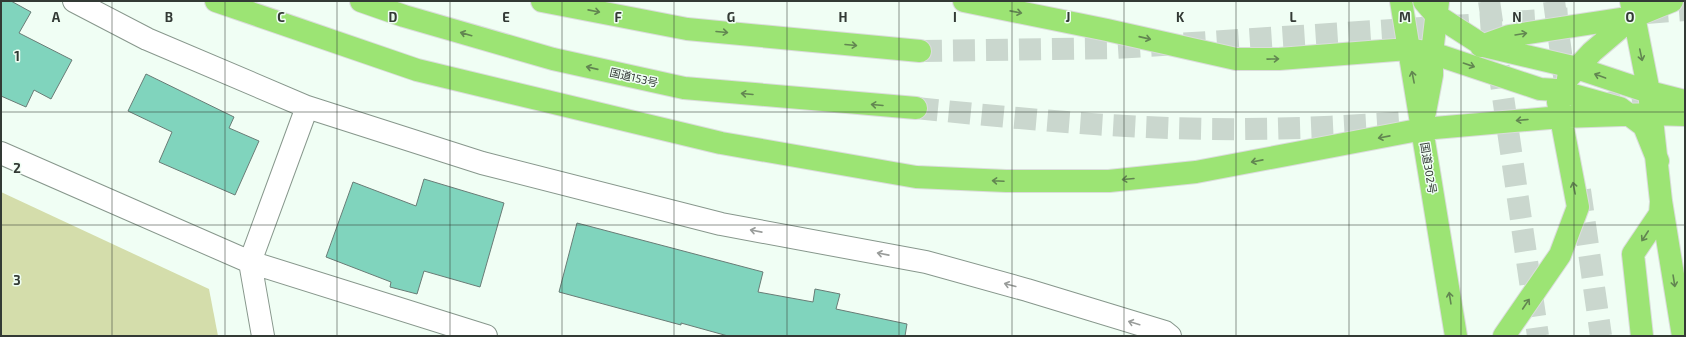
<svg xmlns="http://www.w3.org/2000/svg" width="1686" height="337" viewBox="0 0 1686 337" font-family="'Exo 2','Noto Sans JP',sans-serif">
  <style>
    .green { fill: #d4ddab }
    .building { fill: #80d4bd; stroke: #697c76 }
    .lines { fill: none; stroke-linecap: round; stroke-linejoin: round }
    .highway-tunnel { stroke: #cad7ce; stroke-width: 22; stroke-dasharray: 22 11; stroke-linecap: butt }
    .minor-casing { stroke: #87978c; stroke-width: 24 }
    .highway-casing { stroke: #dadcdb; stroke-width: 24 }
    .minor { stroke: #fff; stroke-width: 22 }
    .highway { stroke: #9ce474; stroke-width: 22 }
    .oneway { stroke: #628651 }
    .oneway2 { stroke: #999c9a }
    .grid { fill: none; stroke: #333a35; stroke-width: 1; stroke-opacity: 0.55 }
    .labels { text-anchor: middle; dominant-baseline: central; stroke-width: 3; stroke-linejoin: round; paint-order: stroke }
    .street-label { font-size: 11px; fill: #333a35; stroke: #f0fef4 }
    .grid-label { font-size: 13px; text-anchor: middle; font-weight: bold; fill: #333a35; stroke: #f0fef4; stroke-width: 3; stroke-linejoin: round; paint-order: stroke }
  </style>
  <rect width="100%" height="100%" fill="#f0fef4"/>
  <path class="green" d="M1 192 209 289 218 336H1Z"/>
  <path class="building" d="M1 1H11L31 12 19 33 72 60 51 99 34 90 26 107 1 96Z
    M146 74 234 117 229 128 259 141 235 195 159 162 172 132 128 111Z
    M424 179 504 203 480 287 424 271 417 294 390 287 391 282 326 257 353 182 416 206Z
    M577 223 763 272 758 292 813 302 815 289 840 294 836 309 907 324 905 336H728L681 323V325L559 292Z"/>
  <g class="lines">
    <path class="highway-tunnel" d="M1489 1 1538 336
      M1554 1 1565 83
      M1646 13 1685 10
      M920 51 1116 48 1574 18
      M1599 104 1666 96
      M916 108C1014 118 1113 128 1212 129 1282 130 1353 126 1423 121
      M1580 190 1601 336"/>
    <defs>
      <path id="minor" d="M74 1 147 39 307 107 482 163 721 224 926 262 1027 290 1165 332 1170 336
        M1 153 250 262 486 336
        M263 336 250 262 307 107"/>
      <path id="highway" d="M216 1 417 70 721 143 916 177 1006 181H1109L1196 172 1423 129 1561 117 1651 114 1685 115
        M361 1 404 16 553 59 684 88 916 108
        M542 1 687 29 920 51
        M964 1 1107 30 1236 59H1279L1408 49 1432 53 1540 89 1556 90 1620 108 1644 126 1658 161
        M1401 1 1456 336
        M1424 1 1436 15 1484 46 1577 68 1649 92 1685 101
        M1631 1 1649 92 1661 201 1683 336
        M1481 46 1509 36 1633 17 1672 1
        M1568 78 1592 52 1633 17
        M1425 112 1432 75V53L1438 2
        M1504 336 1560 255 1578 207 1558 102
        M1642 336 1633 254 1660 214 1661 202"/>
    </defs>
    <use href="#minor" class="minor-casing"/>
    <use href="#highway" class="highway-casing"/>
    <use href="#minor" class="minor"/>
    <use href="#highway" class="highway"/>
  </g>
  <defs><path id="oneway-shaft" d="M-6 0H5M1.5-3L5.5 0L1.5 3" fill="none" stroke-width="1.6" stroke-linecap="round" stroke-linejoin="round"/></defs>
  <g class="oneway">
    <use href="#oneway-shaft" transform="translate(594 11) rotate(11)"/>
    <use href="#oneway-shaft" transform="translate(1016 12) rotate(11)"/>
    <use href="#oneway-shaft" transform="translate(722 32) rotate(5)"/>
    <use href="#oneway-shaft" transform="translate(466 34) rotate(-164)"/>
    <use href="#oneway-shaft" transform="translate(1521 34) rotate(-9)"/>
    <use href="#oneway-shaft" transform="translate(1145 38) rotate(13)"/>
    <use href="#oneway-shaft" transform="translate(851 45) rotate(5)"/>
    <use href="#oneway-shaft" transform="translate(1641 55) rotate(78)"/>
    <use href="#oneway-shaft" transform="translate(1273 59) rotate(-1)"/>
    <use href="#oneway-shaft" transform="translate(1469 65) rotate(19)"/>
    <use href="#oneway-shaft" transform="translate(592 68) rotate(-167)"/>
    <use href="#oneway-shaft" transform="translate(1600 76) rotate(-160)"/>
    <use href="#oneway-shaft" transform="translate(1413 77) rotate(-101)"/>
    <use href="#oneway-shaft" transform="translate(747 94) rotate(-175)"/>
    <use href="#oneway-shaft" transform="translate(877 105) rotate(-175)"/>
    <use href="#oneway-shaft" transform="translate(1522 120) rotate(175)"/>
    <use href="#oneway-shaft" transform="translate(1384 137) rotate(169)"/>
    <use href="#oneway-shaft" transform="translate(1257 161) rotate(169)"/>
    <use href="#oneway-shaft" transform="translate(1128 179) rotate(175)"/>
    <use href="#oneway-shaft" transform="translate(998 181) rotate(-177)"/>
    <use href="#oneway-shaft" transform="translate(1574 188) rotate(-101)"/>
    <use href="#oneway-shaft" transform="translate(1645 236) rotate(123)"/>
    <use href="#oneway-shaft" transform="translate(1674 281) rotate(81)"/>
    <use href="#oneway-shaft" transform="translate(1450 298) rotate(-99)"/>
    <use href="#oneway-shaft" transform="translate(1526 304) rotate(-56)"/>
  </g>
  <g class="oneway2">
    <use href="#oneway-shaft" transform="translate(756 231) rotate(-169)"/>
    <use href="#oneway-shaft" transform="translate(883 254) rotate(-169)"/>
    <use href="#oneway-shaft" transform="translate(1010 285) rotate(-165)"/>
    <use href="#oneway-shaft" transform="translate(1134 323) rotate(-163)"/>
  </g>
  <path class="grid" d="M112 1V336M225 1V336M337 1V336M450 1V336M562 1V336M674 1V336M787 1V336M899 1V336M1012 1V336M1124 1V336M1236 1V336M1349 1V336M1461 1V336M1574 1V336M1 112H1685M1 225H1685"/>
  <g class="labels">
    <g class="street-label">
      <text transform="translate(634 77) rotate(13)">国道153号</text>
      <text transform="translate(1429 168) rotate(81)">国道302号</text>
    </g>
  </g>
  <g class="grid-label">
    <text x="56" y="22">A</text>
    <text x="169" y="22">B</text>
    <text x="281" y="22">C</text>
    <text x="393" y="22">D</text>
    <text x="506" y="22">E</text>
    <text x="618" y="22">F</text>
    <text x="731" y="22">G</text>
    <text x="843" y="22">H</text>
    <text x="955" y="22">I</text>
    <text x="1068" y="22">J</text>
    <text x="1180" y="22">K</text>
    <text x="1293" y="22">L</text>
    <text x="1405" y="22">M</text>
    <text x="1517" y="22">N</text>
    <text x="1630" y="22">O</text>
    <text x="17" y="61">1</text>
    <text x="17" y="173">2</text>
    <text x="17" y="285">3</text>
  </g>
  <rect width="1686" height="337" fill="none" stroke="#333a35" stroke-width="4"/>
</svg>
